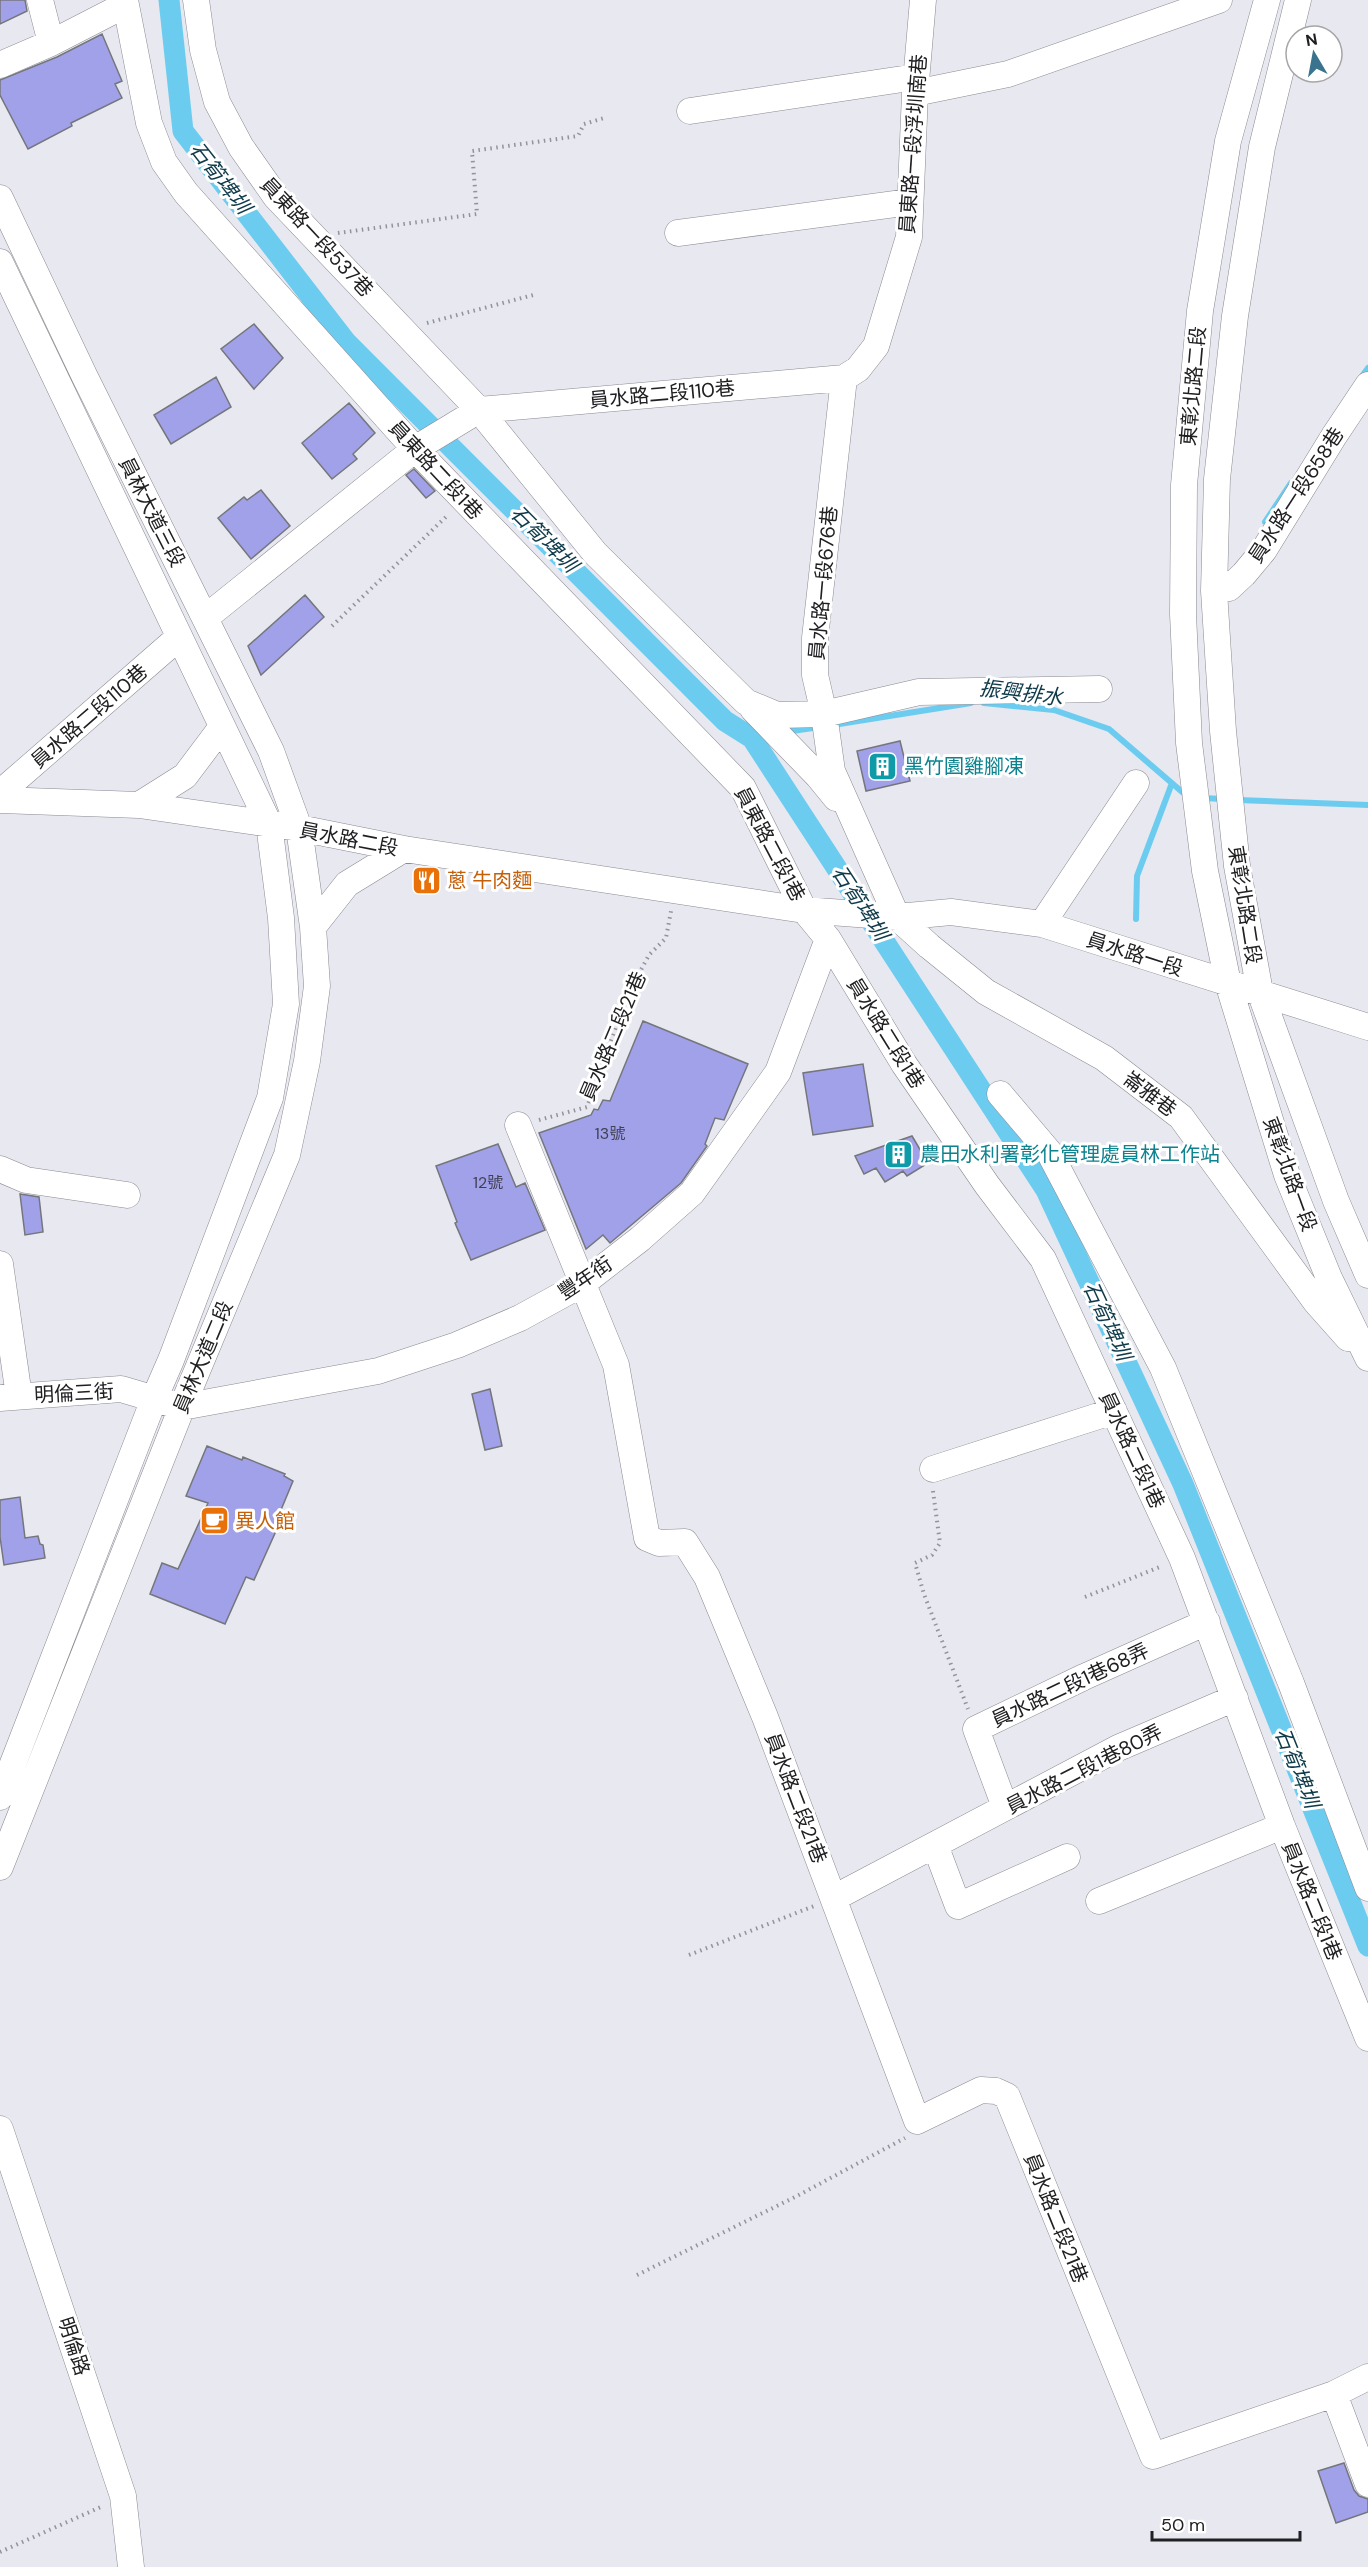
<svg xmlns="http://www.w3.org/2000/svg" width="1368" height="2567" viewBox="0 0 1368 2567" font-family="'DM Sans','Noto Sans TC',sans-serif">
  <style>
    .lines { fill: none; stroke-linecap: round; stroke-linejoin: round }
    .stream { stroke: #6cccef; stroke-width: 6 }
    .canal { stroke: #6cccef; stroke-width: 21 }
    .building { fill: #a1a1e9; stroke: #75757c; stroke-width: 1.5 }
    .minor-casing { stroke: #8a8a91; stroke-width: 27 }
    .path { stroke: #939399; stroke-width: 4; stroke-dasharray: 1.5 4.5; stroke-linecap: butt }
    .minor { stroke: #fff; stroke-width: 26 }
    .labels { text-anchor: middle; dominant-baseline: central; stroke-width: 6; stroke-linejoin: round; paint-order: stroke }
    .number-label { font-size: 16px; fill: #404054 }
    .street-label { font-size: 20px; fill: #202023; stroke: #fff }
    .culture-label { font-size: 20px; fill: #0d838f; stroke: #fff; text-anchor: start }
    .food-label { font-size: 20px; fill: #c56008; stroke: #fff; text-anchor: start }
    .water-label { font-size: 21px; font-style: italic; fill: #0e3a49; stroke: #fff }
  </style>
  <rect width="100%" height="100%" fill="#e7e8f0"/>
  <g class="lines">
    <path class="stream" d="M1360 379 1368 368
      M1265 522 1291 483
      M984 703 1054 710 1109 729 1188 797
      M833 725 971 703
      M785 732 820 727
      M752 738 769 735
      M1201 798 1224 799
      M1237 800 1368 805
      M1136 919 1137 876 1172 783"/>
    <path class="canal" d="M169 0 183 131 346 342 725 721 752 738 1046 1190 1183 1484 1368 1946"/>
  </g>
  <path class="building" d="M0 0H25L27 11 0 24Z
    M102 34 122 81 115 84 122 98 71 123 72 126 28 149 0 95V80L57 57Z
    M254 324 283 358 254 389 221 349Z
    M216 377 231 407 171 444 154 415Z
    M349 403 375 433 353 454 357 459 332 479 302 443Z
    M414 469 435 491 426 498 406 475Z
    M261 490 290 526 251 559 218 518 244 497 247 500Z
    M305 595 324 617 261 675 248 646Z
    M900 741 910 781 866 791 857 751Z
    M643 1021 748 1064 724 1120 715 1118 705 1144 707 1146 681 1183 610 1243 603 1235 586 1249 539 1133 591 1115 594 1109 598 1110 603 1100 610 1101Z
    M863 1064 873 1126 813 1135 803 1073Z
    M912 1136 928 1163 907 1176 903 1171 885 1182 876 1168 864 1174 855 1156Z
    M498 1144 516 1187 525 1183 545 1230 471 1260 455 1223 457 1222 436 1166Z
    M20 1194 39 1197 43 1232 25 1235Z
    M490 1389 502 1446 485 1450 472 1394Z
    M207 1446 242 1460 243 1457 285 1474 284 1476 293 1481 273 1529 276 1531 254 1580 246 1577 225 1624 150 1594 162 1563 178 1569 208 1503 186 1496Z
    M20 1497 25 1538 38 1536 40 1544 43 1545 45 1558 4 1565 0 1537V1500Z
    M1344 2463 1354 2490 1359 2496 1368 2499V2512L1336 2523 1318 2471Z"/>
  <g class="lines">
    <defs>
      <path id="minor" d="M40 0 51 43
        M125 0 149 123 164 162 186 193 415 449 743 788 804 910 828 939 904 1064 987 1185 1043 1259 1182 1558 1282 1826 1368 2038
        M196 0 203 50 217 102 241 147 276 197 479 410 595 553 746 702 777 715 824 714 919 692 1099 689
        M1267 0 1228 141 1200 311 1184 485 1183 614 1189 743 1205 871 1228 983 1287 1175 1329 1278 1368 1358
        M1298 0 1262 147 1235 316 1217 479 1214 591 1223 731 1237 866 1260 992 1336 1201 1368 1275
        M0 65 51 43 125 5
        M915 93 1008 74 1219 0
        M690 111 916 77
        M0 198 84 375 271 751 299 828 313 927 317 986 307 1061 287 1155 182 1407 0 1867
        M678 233 910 202
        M0 262 269 824 281 918 286 1004 270 1098 171 1360 154 1399 0 1797
        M844 378 815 638V675L824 714 832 771 897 917 929 946 986 992 1104 1058 1181 1117 1316 1302 1348 1338
        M844 378 858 369 876 346 909 237 915 93 923 0
        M1214 591 1229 588 1244 574 1264 550 1334 436 1368 385
        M205 618 415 449 479 410 844 378
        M753 709 818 776 836 798
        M0 793 178 638
        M0 800 139 805 299 828 404 849 804 910 897 917 951 912 1042 924 1368 1027
        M139 805 185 776 221 728
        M1042 924 1136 783
        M313 927 347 884 404 849
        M1000 1094 1049 1152 1163 1368 1291 1683 1368 1888
        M518 1125 616 1365 647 1538 659 1543 685 1542 707 1577 765 1717 917 2121 981 2090 996 2091 1007 2096 1153 2456 1334 2394 1368 2377
        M0 1169 26 1180 127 1195
        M0 1264 19 1396
        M0 1398 121 1389 182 1407 378 1371 457 1345 520 1318 582 1284 640 1239 692 1193 778 1072 828 939
        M933 1469 1114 1411
        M1005 1807 976 1729 1084 1677 1207 1622
        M935 1845 958 1906 1067 1857
        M834 1898 1118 1748 1235 1698
        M1099 1901 1282 1826
        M0 2129 123 2496 131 2567
        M1334 2394 1368 2484"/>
    </defs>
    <use href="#minor" class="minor-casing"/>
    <path class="path" d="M338 233 477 214 472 151 578 136 584 124 604 118
      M427 323 537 294
      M332 626 449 514
      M539 1120 587 1107 627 996 649 955 666 938 671 911
      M933 1491 940 1543 932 1555 915 1563 924 1594 968 1709
      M1085 1597 1162 1566
      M689 1955 814 1906
      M637 2275 797 2196 905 2138
      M0 2552 103 2506"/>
    <use href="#minor" class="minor"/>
  </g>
  <defs>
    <symbol id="building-square" viewBox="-11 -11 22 22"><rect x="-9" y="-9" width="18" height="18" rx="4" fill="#0f9aa8" stroke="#fff"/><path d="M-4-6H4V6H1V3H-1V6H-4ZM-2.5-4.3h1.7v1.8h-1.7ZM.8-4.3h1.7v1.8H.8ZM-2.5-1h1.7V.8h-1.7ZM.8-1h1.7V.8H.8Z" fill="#fff"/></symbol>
    <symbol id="restaurant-square" viewBox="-11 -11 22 22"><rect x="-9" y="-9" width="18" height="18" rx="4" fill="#e8710a" stroke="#fff"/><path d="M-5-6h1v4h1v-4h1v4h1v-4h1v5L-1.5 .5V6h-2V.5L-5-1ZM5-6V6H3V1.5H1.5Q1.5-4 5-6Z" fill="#fff"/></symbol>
    <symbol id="cafe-square" viewBox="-11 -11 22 22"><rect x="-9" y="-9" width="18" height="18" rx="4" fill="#e8710a" stroke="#fff"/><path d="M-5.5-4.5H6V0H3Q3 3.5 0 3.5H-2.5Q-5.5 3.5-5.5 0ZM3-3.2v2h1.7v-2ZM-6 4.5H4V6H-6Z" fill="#fff"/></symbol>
  </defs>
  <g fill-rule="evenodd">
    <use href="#building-square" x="866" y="750" width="33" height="33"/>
    <use href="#restaurant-square" x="410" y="864" width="33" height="33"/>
    <use href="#building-square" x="882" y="1138" width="33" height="33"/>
    <use href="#cafe-square" x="198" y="1504" width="33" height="33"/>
  </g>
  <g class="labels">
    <g class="number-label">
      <text x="610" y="1133">13號</text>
      <text x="488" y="1182">12號</text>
    </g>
    <g class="street-label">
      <text transform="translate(913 144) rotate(-86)">員東路一段浮圳南巷</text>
      <text transform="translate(317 237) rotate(47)">員東路一段537巷</text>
      <text transform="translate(1193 386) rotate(-85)">東彰北路二段</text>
      <text transform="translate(662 394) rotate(-5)">員水路二段110巷</text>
      <text transform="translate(436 470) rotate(47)">員東路二段1巷</text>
      <text transform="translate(1296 495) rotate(-57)">員水路一段658巷</text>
      <text transform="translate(152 512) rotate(63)">員林大道三段</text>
      <text transform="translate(823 583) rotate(-85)">員水路一段676巷</text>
      <text transform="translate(89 716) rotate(-41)">員水路二段110巷</text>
      <text transform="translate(349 839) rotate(11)">員水路二段</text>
      <text transform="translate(770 844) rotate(62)">員東路二段1巷</text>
      <text transform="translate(1245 905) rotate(81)">東彰北路二段</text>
      <text transform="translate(1135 954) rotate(18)">員水路一段</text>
      <text transform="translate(886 1033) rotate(58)">員水路二段1巷</text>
      <text transform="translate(613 1036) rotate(-67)">員水路二段21巷</text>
      <text transform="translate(1150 1094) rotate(37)">崙雅巷</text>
      <text transform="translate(1290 1174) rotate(70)">東彰北路一段</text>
      <text transform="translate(585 1278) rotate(-34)">豐年街</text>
      <text transform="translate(203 1357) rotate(-67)">員林大道二段</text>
      <text transform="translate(74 1393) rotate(-3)">明倫三街</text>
      <text transform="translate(1132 1450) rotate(65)">員水路二段1巷</text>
      <text transform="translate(1070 1685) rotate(-25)">員水路二段1巷68弄</text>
      <text transform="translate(1084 1769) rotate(-27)">員水路二段1巷80弄</text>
      <text transform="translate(796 1798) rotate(69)">員水路二段21巷</text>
      <text transform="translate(1312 1901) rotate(68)">員水路二段1巷</text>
      <text transform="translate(1056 2218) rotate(68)">員水路二段21巷</text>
      <text transform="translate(74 2346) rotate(72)">明倫路</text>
    </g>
    <g class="culture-label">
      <text x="904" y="766">黑竹園雞腳凍</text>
      <text x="920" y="1154">農田水利署彰化管理處員林工作站</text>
    </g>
    <g class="food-label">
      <text x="447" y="880">蔥 牛肉麵</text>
      <text x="235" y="1521">異人館</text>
    </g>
    <g class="water-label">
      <text transform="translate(220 178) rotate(52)">石筍埤圳</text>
      <text transform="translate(544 539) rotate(45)">石筍埤圳</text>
      <text transform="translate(1021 693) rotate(7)">振興排水</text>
      <text transform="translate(860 903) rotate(57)">石筍埤圳</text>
      <text transform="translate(1107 1321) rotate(65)">石筍埤圳</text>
      <text transform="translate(1297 1768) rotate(68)">石筍埤圳</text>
    </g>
  </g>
  <g transform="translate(1314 54) rotate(350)"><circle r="28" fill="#ffffff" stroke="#a6a6a7" stroke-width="1.5"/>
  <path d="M0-4.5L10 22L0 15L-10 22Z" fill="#3a738d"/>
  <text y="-9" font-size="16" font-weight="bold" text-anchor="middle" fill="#202023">N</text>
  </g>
  <path d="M1152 2531v9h148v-9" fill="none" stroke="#202023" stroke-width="3"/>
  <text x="1161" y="2531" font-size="18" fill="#202023" stroke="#ffffff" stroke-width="4.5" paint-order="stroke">50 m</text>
</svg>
